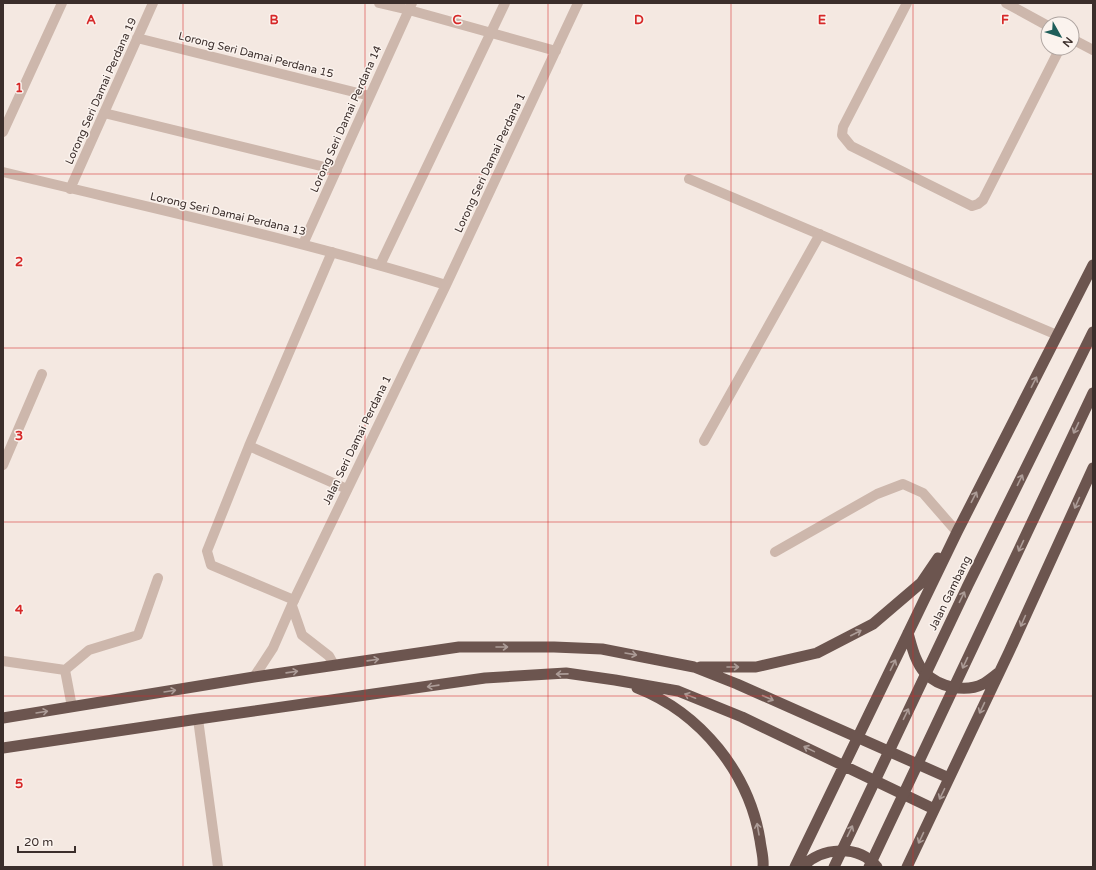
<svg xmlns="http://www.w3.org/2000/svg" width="1096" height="870" viewBox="0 0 1096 870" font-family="'Varela Round',sans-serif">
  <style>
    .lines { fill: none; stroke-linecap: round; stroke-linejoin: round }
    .service { stroke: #cdb7ac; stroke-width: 10 }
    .minor { stroke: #cdb7ac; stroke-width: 10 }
    .trunk { stroke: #6c554f; stroke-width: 11 }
    .trunk-bridge { stroke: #6c554f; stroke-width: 11 }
    .oneway { stroke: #ac9c97 }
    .grid { fill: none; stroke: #d62828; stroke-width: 1; stroke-opacity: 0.55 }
    .labels { text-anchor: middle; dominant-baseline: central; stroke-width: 3; stroke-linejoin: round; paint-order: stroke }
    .street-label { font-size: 11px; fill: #3b2e2b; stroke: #fbf3ee }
    .grid-label { font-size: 13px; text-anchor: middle; font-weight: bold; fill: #d62828; stroke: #fbf3ee; stroke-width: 3; stroke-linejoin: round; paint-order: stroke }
  </style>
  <rect width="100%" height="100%" fill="#f4e8e1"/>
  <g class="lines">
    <path class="service" d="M379 3 409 10
      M104 113 337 170
      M3 132 62 3
      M689 179 1057 335
      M380 265 505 3
      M704 441 820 234
      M249 446 347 489
      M3 465 42 374
      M775 552 877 494 903 484 923 493 957 532
      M294 600 211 565 207 551 249 446 332 252
      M3 661 65 670
      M72 707 65 670 89 650 138 635 158 578
      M198 719 218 867"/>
    <path class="minor" d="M907 3 843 127 842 135 851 146 972 206 978 204 983 200 1060 48
      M1006 3 1048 26
      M409 10 556 51
      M137 38 370 96
      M1072 39 1093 50
      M3 172C151 208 300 240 446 285
      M70 189 153 3
      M303 244 412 3
      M292 606 302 635 329 656 334 665
      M254 677 273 648 294 600 446 285 578 3"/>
    <path class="trunk" d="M908 633C912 647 915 662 925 673 939 687 965 693 983 684 988 681 993 677 998 673
      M700 667H756L817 653 873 624 921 583 938 558
      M637 688C701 713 749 773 760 840 761 849 764 858 763 867
      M3 718 254 677 459 647H554L602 649 694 667 737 684 949 778
      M3 748 198 719 485 678 566 673 615 680 678 691 742 717 934 809
      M795 867 957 532 1093 265
      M802 867C822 847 858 844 877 867
      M907 867 1009 652 1093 468"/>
    <path class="trunk-bridge" d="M834 867 968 585 1093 332
      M869 867 1093 393"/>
  </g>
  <defs><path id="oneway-shaft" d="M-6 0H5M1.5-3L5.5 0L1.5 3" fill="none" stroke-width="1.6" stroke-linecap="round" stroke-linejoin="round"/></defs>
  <g class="oneway">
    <use href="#oneway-shaft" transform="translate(1034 382) rotate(-63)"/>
    <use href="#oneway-shaft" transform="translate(1076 428) rotate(115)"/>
    <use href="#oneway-shaft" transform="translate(1020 480) rotate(-64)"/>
    <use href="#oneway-shaft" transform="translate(974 497) rotate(-63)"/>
    <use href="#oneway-shaft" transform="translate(1077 503) rotate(114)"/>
    <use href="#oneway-shaft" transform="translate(1021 546) rotate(115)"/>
    <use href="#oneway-shaft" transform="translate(962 597) rotate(-64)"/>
    <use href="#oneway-shaft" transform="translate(1023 621) rotate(114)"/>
    <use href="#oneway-shaft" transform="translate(856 633) rotate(-27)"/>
    <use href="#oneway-shaft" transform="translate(502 647)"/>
    <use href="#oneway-shaft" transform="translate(631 654) rotate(10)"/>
    <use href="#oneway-shaft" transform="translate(373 660) rotate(-8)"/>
    <use href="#oneway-shaft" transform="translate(965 663) rotate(115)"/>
    <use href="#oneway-shaft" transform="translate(893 665) rotate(-64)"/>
    <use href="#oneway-shaft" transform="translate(733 667)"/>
    <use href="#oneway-shaft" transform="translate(292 672) rotate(-8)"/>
    <use href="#oneway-shaft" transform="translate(562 674) rotate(179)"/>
    <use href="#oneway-shaft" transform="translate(433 686) rotate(172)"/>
    <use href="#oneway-shaft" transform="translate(170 691) rotate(-9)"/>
    <use href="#oneway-shaft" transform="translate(690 696) rotate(-158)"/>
    <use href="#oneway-shaft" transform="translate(768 698) rotate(24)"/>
    <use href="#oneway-shaft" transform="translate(982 708) rotate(115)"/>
    <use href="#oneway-shaft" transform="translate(42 712) rotate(-9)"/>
    <use href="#oneway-shaft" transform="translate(906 714) rotate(-64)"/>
    <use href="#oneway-shaft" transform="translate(809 749) rotate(-154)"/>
    <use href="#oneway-shaft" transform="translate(942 794) rotate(116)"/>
    <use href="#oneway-shaft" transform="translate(758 829) rotate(-100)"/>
    <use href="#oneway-shaft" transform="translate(850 831) rotate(-64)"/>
    <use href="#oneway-shaft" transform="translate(921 838) rotate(115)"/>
  </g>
  <path class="grid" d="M183 3V867M365 3V867M548 3V867M731 3V867M913 3V867M3 174H1093M3 348H1093M3 522H1093M3 696H1093"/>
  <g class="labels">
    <g class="street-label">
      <text transform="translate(256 55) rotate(14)">Lorong Seri Damai Perdana 15</text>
      <text transform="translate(101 91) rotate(-66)">Lorong Seri Damai Perdana 19</text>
      <text transform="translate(346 119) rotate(-66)">Lorong Seri Damai Perdana 14</text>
      <text transform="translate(490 163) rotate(-65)">Lorong Seri Damai Perdana 1</text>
      <text transform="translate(228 214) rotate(13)">Lorong Seri Damai Perdana 13</text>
      <text transform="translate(357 440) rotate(-64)">Jalan Seri Damai Perdana 1</text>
      <text transform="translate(950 593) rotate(-64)">Jalan Gambang</text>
    </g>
  </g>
  <g class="grid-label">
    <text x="91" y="24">A</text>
    <text x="274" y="24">B</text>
    <text x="457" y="24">C</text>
    <text x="639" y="24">D</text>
    <text x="822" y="24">E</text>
    <text x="1005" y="24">F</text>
    <text x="19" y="92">1</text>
    <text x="19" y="266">2</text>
    <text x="19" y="440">3</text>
    <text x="19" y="614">4</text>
    <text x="19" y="788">5</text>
  </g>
  <rect width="1096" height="870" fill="none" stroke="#3b2e2b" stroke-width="8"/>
  <g transform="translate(1060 36) rotate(129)"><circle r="19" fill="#fbf3ee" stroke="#aea4a0"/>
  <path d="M0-3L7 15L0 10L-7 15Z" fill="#1f5e5a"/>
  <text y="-6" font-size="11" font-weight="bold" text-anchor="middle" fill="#3b2e2b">N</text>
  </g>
  <path d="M18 846v6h57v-6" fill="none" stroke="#3b2e2b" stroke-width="2"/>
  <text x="24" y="846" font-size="12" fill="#3b2e2b" stroke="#fbf3ee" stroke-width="3" paint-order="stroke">20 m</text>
</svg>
